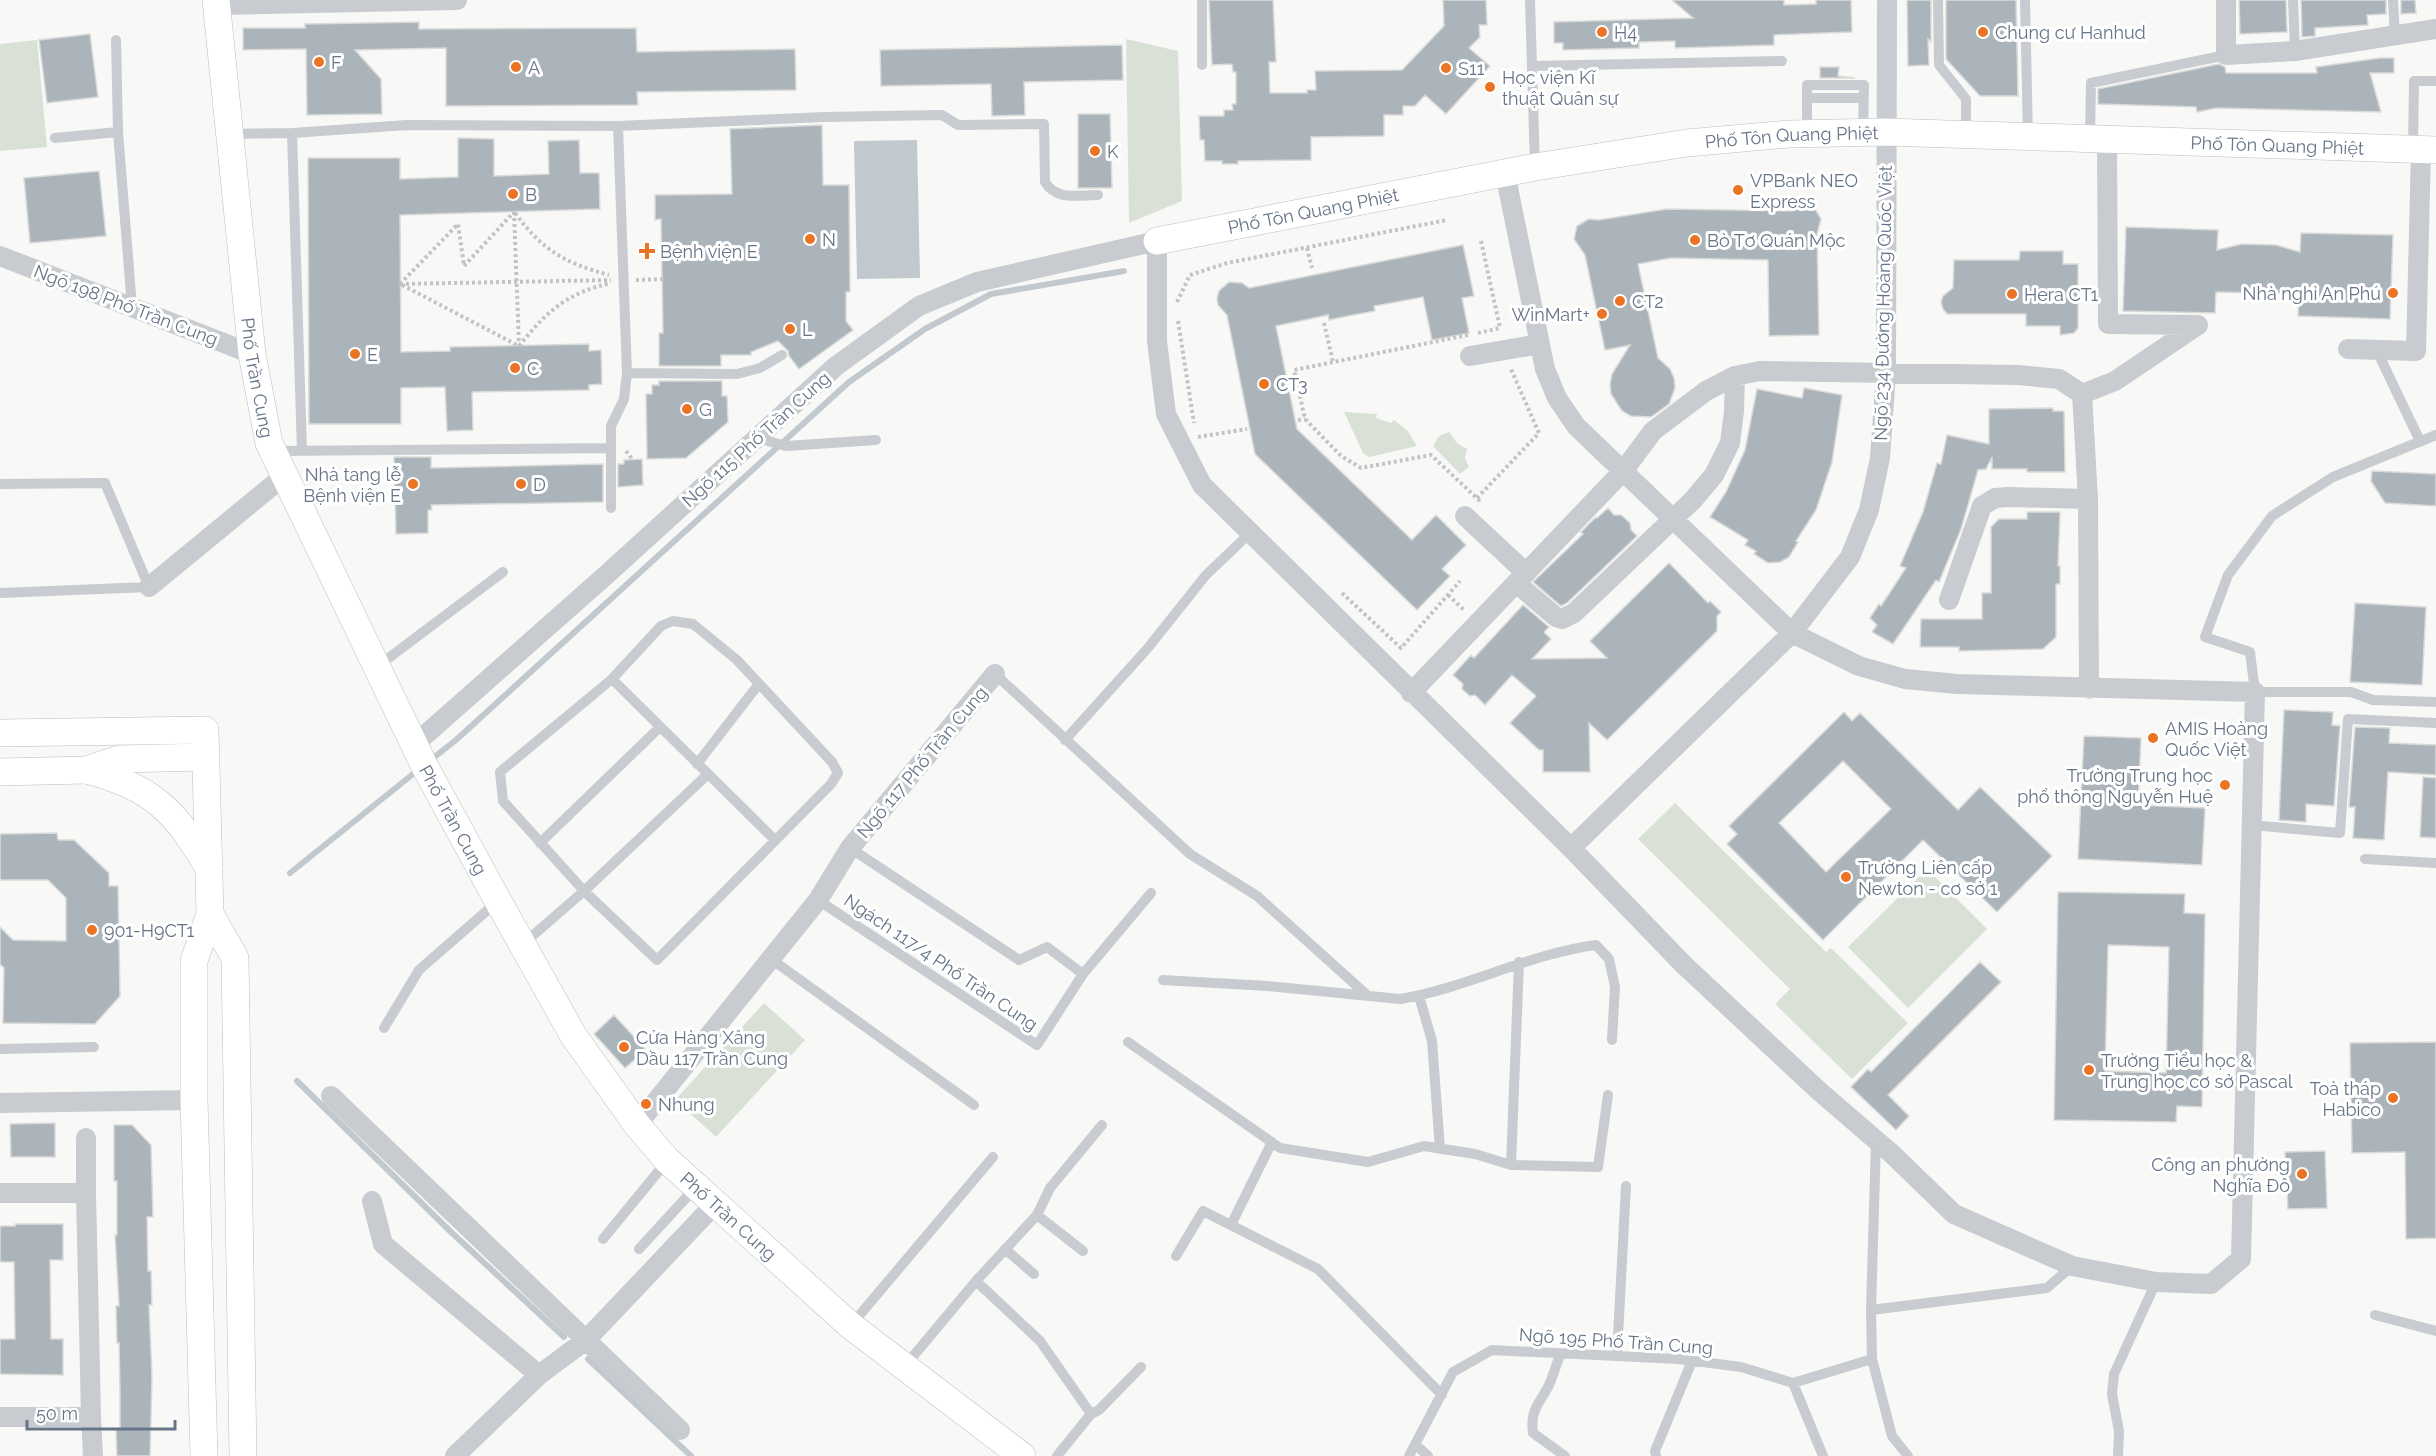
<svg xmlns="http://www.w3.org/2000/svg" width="2436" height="1456" viewBox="0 0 2436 1456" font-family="Raleway,sans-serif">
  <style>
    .green { fill: #d9e1d7 }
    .water { fill: #c1c9cf }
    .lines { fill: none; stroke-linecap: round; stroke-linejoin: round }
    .stream { stroke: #c1c9cf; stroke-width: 6 }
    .building { fill: #acb4bb; stroke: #dadbd8; stroke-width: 1.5; fill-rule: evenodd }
    .secondary-casing { stroke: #babec4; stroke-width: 28 }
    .path { stroke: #c2c3c6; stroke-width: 4; stroke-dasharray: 3 3; stroke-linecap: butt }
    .lane { stroke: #c8cbcf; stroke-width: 10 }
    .street { stroke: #c8cbcf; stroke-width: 20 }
    .secondary { stroke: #fff; stroke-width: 27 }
    .poi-dot { fill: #eb7324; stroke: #fff; stroke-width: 2 }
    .labels { text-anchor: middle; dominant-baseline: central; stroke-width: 6; stroke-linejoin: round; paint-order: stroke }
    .poi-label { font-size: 18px; fill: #667488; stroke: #fff; text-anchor: start }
    .street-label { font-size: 18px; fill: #667488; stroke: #fff }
  </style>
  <rect width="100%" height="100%" fill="#f8f9f6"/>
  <path class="green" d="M1126 39 1178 51 1182 201 1129 223Z
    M37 40 47 147 0 151V44Z
    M1344 412 1377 414 1376 418 1391 423 1394 420 1407 430 1417 446 1369 457 1363 453Z
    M1449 432 1457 443 1467 449 1465 458 1469 467 1460 474 1433 446 1439 436Z
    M1675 803 1826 952 1831 948 1908 1023 1852 1079 1775 1004 1790 989 1638 839Z
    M1927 869 1987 929 1908 1008 1848 947Z
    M764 1003 805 1040 716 1137 675 1100Z"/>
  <path class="water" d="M917 140 920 278 857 279 854 141Z"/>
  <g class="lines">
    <path class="stream" d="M428 762 456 740 849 382 925 329 991 294 1124 271
      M290 873 418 770
      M297 1081 451 1232 564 1337
      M588 1359 691 1456"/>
  </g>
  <path class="building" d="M1209 0H1273L1276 62H1269L1270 93H1307V90H1316L1315 71 1402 70 1444 26 1443 0H1486L1487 25H1479L1480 37 1469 48 1490 66 1446 114 1425 95 1415 106H1403V115H1384V136L1311 137V160L1238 161V164H1222V161H1205L1204 140H1200L1199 116H1224V110H1233L1232 104H1236V72H1233L1232 64 1212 65Z
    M1672 0H1784V5L1816 4V0H1851L1852 32 1774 35V45L1675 48V41L1639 42V48L1563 50V43H1554V22L1693 18Z
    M1907 0H1931V42L1928 39 1929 65 1908 66Z
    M1946 0H2016L2018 96H1980L1946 59Z
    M2239 0H2286L2287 32 2240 34Z
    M2301 0H2386V14L2367 15 2368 25 2315 28V36L2302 37Z
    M2401 0H2415L2416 13 2401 14Z
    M419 22V29L636 28 637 52 795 49 796 90 637 92 638 105 446 106V48L355 50 381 79 382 114 307 115 306 49 243 50V28H305V24Z
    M90 34 98 97 47 103 39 40Z
    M1122 45 1123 80 1024 82 1025 115 992 116 991 84 881 86 880 50Z
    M2380 58H2394V73H2370L2381 112 2216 108 2197 112 2196 107 2098 104V89L2219 64 2225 67 2226 73H2317L2316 67Z
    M1820 67H1839L1838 76 1855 78H1820Z
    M1078 114H1110L1112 188H1078Z
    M822 125 823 185H849L850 292H846V321L853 330 799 369 789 356 788 351 778 341 751 352V355H721V366H659V333H663L661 219 655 220V195L732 194 730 129Z
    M458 138 494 139V176L549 174 548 141 579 140 580 173H599L600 209 400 215 401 352 450 351V347L589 344V351L601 350 602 384 589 385V390L472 392 473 430 447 431 445 387 401 388V424H309L308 158H400V179L458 177Z
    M99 171 106 236 30 243 24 178Z
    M1801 204 1814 207 1821 219 1817 234 1819 335 1769 336 1768 260 1671 258 1638 264 1658 358 1670 369 1674 378 1675 388 1669 404 1651 417 1631 416 1622 411 1611 394 1610 384 1612 374 1630 345 1605 350 1585 255 1574 239 1577 226 1589 219 1599 220 1667 209 1790 211Z
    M2126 227 2218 230 2217 250 2242 244 2276 245 2300 252 2301 233 2393 235 2390 319 2298 316 2299 294 2216 292 2215 313 2123 311Z
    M1463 245 1474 296 1462 298 1469 333 1432 340 1423 297 1374 306 1375 311 1348 316 1329 320 1328 315 1276 326 1297 429 1412 540 1436 515 1466 545 1442 569 1450 576 1417 610 1255 454 1227 315 1218 305 1217 298 1219 291 1229 282 1242 283 1249 288Z
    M2020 251H2063V264H2078V328L2074 333 2060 335V326H2026V314H1947L1943 309 1941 302 1943 296 1953 288 1954 260H2019Z
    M659 381H722V396H727L728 422 686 458 647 459 646 394H652V385H659Z
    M1804 388 1842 395 1832 462 1816 510 1796 541 1798 542 1789 557 1780 562 1768 563 1754 554 1756 551 1745 545 1748 540 1710 517 1726 492 1745 450 1757 389 1802 398Z
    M2053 408V411H2064L2065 472H2027V469H1992V457L1986 469 1978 470 1961 529 1939 582 1936 580 1893 644 1872 632 1877 625 1870 618 1879 604 1881 606 1906 568 1900 566 1923 512 1937 463 1941 464 1947 435 1989 444V409Z
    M394 457H431V468L603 464V502L431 505 432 510H428V533L396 534Z
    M642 459 643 485 618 487V464H624V460Z
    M2372 471 2436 474V506L2385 503 2371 481Z
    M1608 508 1614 515H1621L1630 523 1631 530 1637 536 1567 603 1561 606 1533 582 1583 534 1581 532 1596 517 1597 518Z
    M2027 512H2060L2058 566H2060V584H2056V637L2043 649 1959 651V647H1920L1921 619H1982V593H1991V527L1999 519H2027Z
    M1669 563 1708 603 1710 601 1721 612 1717 616V631L1607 740 1589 723 1590 772H1543V750H1539L1510 723 1536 696 1512 675 1485 705 1475 695 1470 696 1462 689 1463 684 1453 675 1471 655 1474 658 1523 605 1549 627 1544 632 1551 639 1532 659 1607 658 1590 641Z
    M2355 603 2426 607 2422 685 2350 682Z
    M2284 710 2333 712 2332 725 2340 726 2334 806 2306 804V822L2279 820Z
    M1844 712 1852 721 1860 713 1958 810 1980 787 2052 856 1997 912 1923 840 1823 940 1727 844 1737 834 1729 826ZM1843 761 1891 809 1826 872 1779 823Z
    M2355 727 2390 728 2389 743 2436 745V775L2388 772 2384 840 2353 838 2355 807H2349Z
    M2084 736 2141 738 2138 805 2205 808 2202 865 2078 859Z
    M2423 777 2436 778V838L2420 837Z
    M57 833 58 840H74L109 873V886H118L120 996 95 1024 3 1023 4 968 0 964V927L13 940 66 941V898L48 880H0V834Z
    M2058 892 2185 894 2184 913 2205 914 2202 1107 2177 1106 2176 1122 2054 1120ZM2108 945 2169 947 2166 1073 2105 1071Z
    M1980 962 2001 982 1888 1095 1909 1116 1896 1130 1851 1087 1868 1069 1871 1072Z
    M614 1015 646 1050 625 1068 594 1034Z
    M2436 1042V1238L2406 1239 2405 1152 2352 1153 2350 1043Z
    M55 1123V1157H11L10 1124Z
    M114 1125H132L151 1145 153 1217H147L148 1271H151L152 1305H149L152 1376 150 1456H117L116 1429H120V1392L119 1343H117L116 1306H119L115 1235H117V1181H114Z
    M2325 1151 2327 1208 2288 1209 2285 1152Z
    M15 1224H63V1260H50L51 1339H63V1375L0 1374V1339H15L14 1262H0V1226H15Z"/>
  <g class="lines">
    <defs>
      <g id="secondary">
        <path id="s1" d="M216 0 252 354 269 443 425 767 498 901 573 1035 637 1125 667 1160 851 1326 1022 1456"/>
        <path id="s2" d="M1157 241 1535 167 1687 143 1789 134 1885 132 2436 150"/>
        <path d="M0 733 205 730 210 914 194 961V1100L204 1456"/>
        <path d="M86 770C153 787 175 811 209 868"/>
        <path d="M0 772 86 770 119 759 206 757"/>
        <path d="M210 914 235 958 243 1456"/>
      </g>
    </defs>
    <use href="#secondary" class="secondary-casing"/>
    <path class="path" d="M514 212 519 345
      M515 213C543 251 565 263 609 275
      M1481 241 1500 328
      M1307 248 1312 268
      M636 280 662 279
      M400 284 611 280
      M400 284 458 224 464 266 514 212
      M402 285 519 346
      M1177 302 1190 275 1227 263 1447 220
      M1178 321 1194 423
      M1324 323 1333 362
      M1478 333 1500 328
      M1468 335 1294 370 1305 419 1341 456 1361 468 1431 455 1481 502
      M519 346C547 311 567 293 611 283
      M1298 420 1305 419
      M1198 437 1247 429
      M626 451 633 460
      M1477 498 1539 433 1510 367
      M1342 593 1401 648 1460 581
      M1448 595 1465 611"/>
    <path class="lane" d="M1202 0V65
      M1530 0 1535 167
      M1938 0 1939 65 1966 99V134
      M2025 0 2028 137
      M2293 0 2295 51
      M2393 0 2395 37
      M116 40 118 132 132 307
      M1532 66 1782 61
      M1807 98H1864
      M1807 132V85H1864L1863 132
      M292 133 302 451
      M229 134 292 133 407 125 618 126 824 117 942 115 958 125 1044 124 1045 182C1056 201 1079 195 1098 195
      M2090 137 2091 83 2226 55
      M55 138 118 132
      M2413 149 2414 81H2436
      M2376 349 2420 441
      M627 373 737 374 760 368 782 355
      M2436 435 2333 477 2272 516 2228 575 2205 637 2250 652 2255 692H2351L2373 700 2436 702
      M757 438 786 446 876 440
      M275 451 611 448
      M0 484 105 483 149 587 0 593
      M611 508V426L624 399 627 373 618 126
      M378 666 503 572
      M995 674 1190 854 1257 896 1367 995
      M612 679 775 840
      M1065 740 1147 649 1206 575 1249 534
      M697 764 758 685
      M2251 825 2340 833 2348 719 2436 723
      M540 843 660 727
      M850 848 1019 960 1047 947 1083 974
      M2365 859 2436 863
      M818 900 1037 1045 1083 974 1151 893
      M523 944 584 891 657 960 831 784 838 773 832 762 737 660 693 624 673 621 661 626 612 679 500 772 503 801 584 891 708 774
      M771 959 974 1105
      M1163 980 1267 986 1400 999C1467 988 1528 954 1596 945L1609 959 1615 987 1612 1040
      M1419 996 1432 1041 1440 1149
      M384 1028 419 970 498 901
      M1128 1042 1280 1148 1368 1162 1424 1146 1475 1154 1511 1165 1598 1167 1608 1095
      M0 1049 94 1047
      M1876 1141 1871 1310 1872 1359 1892 1436 1908 1456
      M1511 1165 1519 962
      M1037 1215 1083 1251
      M1231 1225 1272 1142
      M603 1239 667 1161
      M639 1249 696 1187
      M1005 1249 1034 1274
      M1176 1256 1203 1211 1318 1269 1442 1395
      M976 1281 1040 1341 1091 1414
      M1871 1310 2047 1288 2072 1266
      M2375 1315 2436 1331
      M852 1324 993 1157
      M1560 1355C1556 1365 1553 1377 1548 1387 1538 1405 1530 1411 1533 1433L1565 1456
      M1617 1355 1626 1186
      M905 1366 976 1281 1037 1215 1050 1188 1102 1125
      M1793 1383 1823 1456
      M1416 1445 1428 1456
      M1057 1456 1091 1414 1099 1410 1141 1367
      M1409 1456 1453 1372 1492 1350 1679 1359 1741 1367 1793 1383 1872 1359
      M1656 1456 1655 1451 1692 1361
      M2118 1456 2119 1431 2112 1394 2114 1374 2156 1282"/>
    <path class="street" d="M2226 0V55L2295 51 2436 29
      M217 5 457 0
      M2107 140 2108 324 2198 325
      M0 256 252 354
      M2348 349 2416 351 2421 150
      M1470 356 1540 344
      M1465 516 1526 573
      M1516 583 1556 617 1562 619 1574 613 1693 500 1714 475 1730 443 1734 411 1735 376
      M149 587 284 476
      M1949 600 1982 506 1995 498 2008 497 2088 499
      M2089 689 2088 499 2082 394 2115 381 2198 325
      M1411 693 1624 470 1653 431 1706 391 1735 376 1760 371 2018 375 2059 379 2082 394
      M415 744 605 576 836 366 919 306 977 282 1157 241V341L1166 414 1202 485 1571 848 1684 965 1819 1091 1891 1153 1954 1214 2072 1266 2156 1282 2211 1284 2241 1259 2255 692 1957 684 1905 679 1859 666 1792 633 1576 426 1557 398 1545 369 1505 173
      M1571 848 1792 633 1850 557 1869 510 1880 458 1886 373 1887 0
      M331 1096 680 1430
      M0 1103 194 1100
      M637 1125 818 900 850 848 995 674
      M86 1138V1193
      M0 1193H86L91 1417H0
      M372 1201 383 1244 539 1375
      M91 1417 93 1456
      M455 1456 539 1375 586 1340 716 1203"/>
    <use href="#secondary" class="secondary"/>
  </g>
  <g class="poi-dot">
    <circle cx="1602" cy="32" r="6"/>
    <circle cx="1983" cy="32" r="6"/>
    <circle cx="319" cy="62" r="6"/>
    <circle cx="516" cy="67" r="6"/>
    <circle cx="1446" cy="68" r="6"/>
    <circle cx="1490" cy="87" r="6"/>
    <circle cx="1095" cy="151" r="6"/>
    <circle cx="1738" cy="190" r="6"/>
    <circle cx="513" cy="194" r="6"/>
    <circle cx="810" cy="239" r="6"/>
    <circle cx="1695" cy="240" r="6"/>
    <path d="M644 242h6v6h6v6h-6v6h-6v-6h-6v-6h6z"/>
    <circle cx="2393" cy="293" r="6"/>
    <circle cx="2012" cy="294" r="6"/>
    <circle cx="1620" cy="301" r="6"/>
    <circle cx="1602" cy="314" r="6"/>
    <circle cx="790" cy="329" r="6"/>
    <circle cx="355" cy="354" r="6"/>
    <circle cx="515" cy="368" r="6"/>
    <circle cx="1264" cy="384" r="6"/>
    <circle cx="687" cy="409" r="6"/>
    <circle cx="413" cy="484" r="6"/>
    <circle cx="521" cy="484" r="6"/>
    <circle cx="2153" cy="738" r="6"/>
    <circle cx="2225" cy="785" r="6"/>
    <circle cx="1846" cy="877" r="6"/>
    <circle cx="92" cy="930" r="6"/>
    <circle cx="624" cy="1047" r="6"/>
    <circle cx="2089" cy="1070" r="6"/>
    <circle cx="2393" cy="1098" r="6"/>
    <circle cx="646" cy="1104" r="6"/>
    <circle cx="2302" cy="1174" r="6"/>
  </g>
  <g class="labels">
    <g class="poi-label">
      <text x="1614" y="32">H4</text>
      <text x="1995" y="32">Chung cư Hanhud</text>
      <text x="331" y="62">F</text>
      <text x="528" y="67">A</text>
      <text x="1458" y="68">S11</text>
      <text x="1502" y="77">Học viện Kĩ<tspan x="1502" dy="21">thuật Quân sự</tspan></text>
      <text x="1107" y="151">K</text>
      <text x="1750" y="180">VPBank NEO<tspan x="1750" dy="21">Express</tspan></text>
      <text x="525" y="194">B</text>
      <text x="822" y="239">N</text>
      <text x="1707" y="240">Bò Tơ Quán Mộc</text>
      <text x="660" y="251">Bệnh viện E</text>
      <text x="2381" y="293" text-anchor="end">Nhà nghỉ An Phú</text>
      <text x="2024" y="294">Hera CT1</text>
      <text x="1632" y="301">CT2</text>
      <text x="1590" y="314" text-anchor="end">WinMart+</text>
      <text x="802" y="329">L</text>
      <text x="367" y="354">E</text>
      <text x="527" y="368">C</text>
      <text x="1276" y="384">CT3</text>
      <text x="699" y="409">G</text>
      <text x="401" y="474" text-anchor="end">Nhà tang lễ<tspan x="401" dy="21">Bệnh viện E</tspan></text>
      <text x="533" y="484">D</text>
      <text x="2165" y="728">AMIS Hoàng<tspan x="2165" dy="21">Quốc Việt</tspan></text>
      <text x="2213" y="775" text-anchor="end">Trường Trung học<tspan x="2213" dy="21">phổ thông Nguyễn Huệ</tspan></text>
      <text x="1858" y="867">Trường Liên cấp<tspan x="1858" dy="21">Newton - cơ sở 1</tspan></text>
      <text x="104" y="930">901-H9CT1</text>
      <text x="636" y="1037">Cửa Hàng Xăng<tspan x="636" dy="21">Dầu 117 Trần Cung</tspan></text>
      <text x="2101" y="1060">Trường Tiểu học &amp;<tspan x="2101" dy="21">Trung học cơ sở Pascal</tspan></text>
      <text x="2381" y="1088" text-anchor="end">Toà tháp<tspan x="2381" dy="21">Habico</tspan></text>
      <text x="658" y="1104">Nhung</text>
      <text x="2290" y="1164" text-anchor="end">Công an phường<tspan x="2290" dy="21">Nghĩa Đô</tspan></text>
    </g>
    <g class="street-label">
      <text stroke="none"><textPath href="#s2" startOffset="644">Phố Tôn Quang Phiệt</textPath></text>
      <text stroke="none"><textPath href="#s2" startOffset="1130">Phố Tôn Quang Phiệt</textPath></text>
      <text stroke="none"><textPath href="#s2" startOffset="159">Phố Tôn Quang Phiệt</textPath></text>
      <text transform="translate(1883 303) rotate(-89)">Ngõ 234 Đường Hoàng Quốc Việt</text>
      <text transform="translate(126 305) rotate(21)">Ngõ 198 Phố Trần Cung</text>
      <text stroke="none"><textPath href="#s1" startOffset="380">Phố Trần Cung</textPath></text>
      <text transform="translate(756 439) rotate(-42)">Ngõ 115 Phố Trần Cung</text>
      <text transform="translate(922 762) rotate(-50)">Ngõ 117 Phố Trần Cung</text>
      <text stroke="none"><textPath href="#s1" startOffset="866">Phố Trần Cung</textPath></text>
      <text transform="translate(941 962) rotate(34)">Ngách 117/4 Phố Trần Cung</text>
      <text stroke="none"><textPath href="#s1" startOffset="1352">Phố Trần Cung</textPath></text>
      <text transform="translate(1616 1341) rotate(4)">Ngõ 195 Phố Trần Cung</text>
    </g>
  </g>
  <path d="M27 1420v9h148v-9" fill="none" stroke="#667488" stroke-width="3"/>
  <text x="36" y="1420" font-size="18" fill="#667488" stroke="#ffffff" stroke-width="4.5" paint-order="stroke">50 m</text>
</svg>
